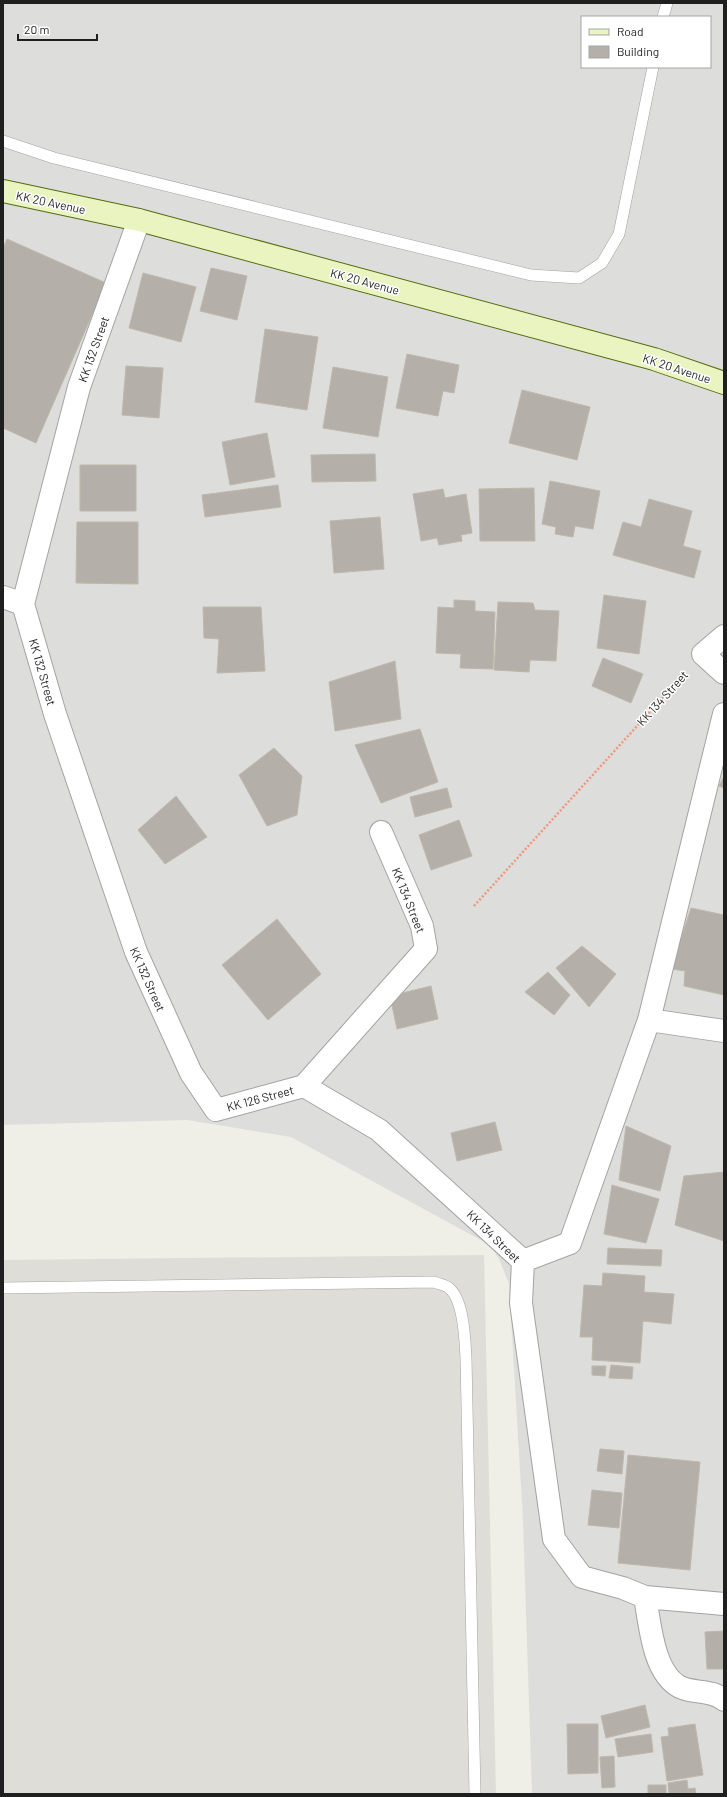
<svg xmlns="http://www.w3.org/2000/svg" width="727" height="1797" viewBox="0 0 727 1797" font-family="Barlow,sans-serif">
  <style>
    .residential { fill: #dddddc; fill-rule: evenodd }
    .airport { fill: #deddd8 }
    .building { fill: #b4b0a9; stroke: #bfb7aa }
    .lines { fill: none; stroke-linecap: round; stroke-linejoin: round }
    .lane-casing { stroke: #a3a3a3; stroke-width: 12 }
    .street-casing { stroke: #a3a3a3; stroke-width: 24 }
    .secondary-casing { stroke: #546d10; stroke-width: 24 }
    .path { stroke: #ed987a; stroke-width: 2.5; stroke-dasharray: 2 2; stroke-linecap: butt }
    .lane { stroke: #fff; stroke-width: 11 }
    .street { stroke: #fff; stroke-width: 22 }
    .secondary { stroke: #e9f4c0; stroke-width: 22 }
    .labels { text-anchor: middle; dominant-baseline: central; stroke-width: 3; stroke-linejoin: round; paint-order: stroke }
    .street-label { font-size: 12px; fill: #1f1f1f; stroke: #fff }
  </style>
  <rect width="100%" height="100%" fill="#efeee7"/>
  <path class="residential" d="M3 3H724V1794H532L523 1520 509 1284 499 1259 490 1245 291 1137 187 1120 3 1125ZM582 17H710V67H582Z"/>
  <path class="airport" d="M484 1255 496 1794H3V1260Z"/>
  <path class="building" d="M7 239 106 283 36 443 3 428V248Z
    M211 268 247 276 237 320 200 311Z
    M143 273 196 287 181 342 129 328Z
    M265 329 318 337 307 410 255 402Z
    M407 354 459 365 454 393 443 391 438 416 396 408Z
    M126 366 163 368 159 418 122 415Z
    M333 367 388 377 378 437 323 428Z
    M522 390 590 407 577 460 509 443Z
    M267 433 275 477 230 485 222 442Z
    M375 454 376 481 312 482 311 455Z
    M80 465H136V511H80Z
    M550 481 600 491 593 529 575 526 573 537 555 534 556 527 542 524Z
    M278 485 281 507 205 517 202 495Z
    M534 488 535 541H480L479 489Z
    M443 489 445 498 466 494 472 533 461 535 462 541 439 545 437 538 421 541 413 494Z
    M649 499 692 511 683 546 701 551 694 578 613 555 623 522 641 527Z
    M380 517 384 569 334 573 330 521Z
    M77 522H138V584L76 583Z
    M604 595 646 601 639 654 597 648Z
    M454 600 475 601V611L495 612 493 669 460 668 461 654 436 653 438 607 454 608Z
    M498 602 533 603 535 610 559 611 556 661 530 660 529 672 494 670Z
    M203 607H261L265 671 217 673 219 639 204 638Z
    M603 658 643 674 631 703 592 686Z
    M395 661 401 719 335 731 329 682Z
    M420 729 438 782 381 803 355 745Z
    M274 748 302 776 297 815 267 826 239 775Z
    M724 776V788L719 786Z
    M447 788 452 807 415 817 410 797Z
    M176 796 207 837 165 864 138 830Z
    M459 820 472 856 431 870 419 835Z
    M691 908 724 915V995L684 986 685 971 671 969Z
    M277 919 321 974 268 1020 222 965Z
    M582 946 616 974 589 1007 556 968Z
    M548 972 570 995 554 1015 525 992Z
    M431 986 438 1019 397 1029 390 996Z
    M495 1122 502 1150 457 1161 451 1133Z
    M626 1126 671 1146 660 1191 619 1180Z
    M724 1172V1241L675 1225 684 1176Z
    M612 1185 659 1199 646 1243 604 1234Z
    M608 1248 662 1250 661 1266 607 1264Z
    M603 1273 645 1276 644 1292 674 1294 671 1324 643 1321 640 1363 592 1360 593 1337H580L584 1285 602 1286Z
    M611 1365 633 1367 632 1379 609 1378Z
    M592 1366H606L605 1376 592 1375Z
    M600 1449 624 1451 622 1474 597 1471Z
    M628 1455 700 1462 690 1570 618 1563Z
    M592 1490 622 1493 619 1528 588 1525Z
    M724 1631V1669H707L705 1632Z
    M645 1705 650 1727 606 1738 601 1716Z
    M567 1724H598V1773L568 1774Z
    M695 1724 703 1775 667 1781 661 1737 669 1736 668 1728Z
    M651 1734 653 1752 618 1757 615 1739Z
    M614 1756 615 1787 602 1788 600 1757Z
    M687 1780 688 1789 695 1788 696 1794H669L668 1783Z
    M648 1785H666V1794H648Z"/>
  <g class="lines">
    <defs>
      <path id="lane" d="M663 17 667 3
        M3 141 54 158 531 275 579 278 602 263 619 234 653 67
        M3 1288 434 1282C438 1284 446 1285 449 1288 464 1300 465 1341 466 1358L475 1794"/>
      <path id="street" d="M139 220 79 387 23 604 55 714 136 952 191 1073 216 1110 304 1086
        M3 597 23 604
        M724 636 703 654 724 673
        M381 832 422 926 426 949 304 1086 379 1130 523 1261 521 1303 554 1539 582 1577 623 1588 645 1597C650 1624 653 1673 680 1687 694 1694 712 1689 724 1700
        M649 1020 724 1031
        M523 1261 570 1243 649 1020 724 714
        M645 1597 724 1604"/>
      <path id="secondary" d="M3 191 139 220 654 359 724 383"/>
    </defs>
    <use href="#lane" class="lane-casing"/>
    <use href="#street" class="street-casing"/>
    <use href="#secondary" class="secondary-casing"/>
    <path class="path" d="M474 906 686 672"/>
    <use href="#lane" class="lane"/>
    <use href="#street" class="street"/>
    <use href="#secondary" class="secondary"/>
  </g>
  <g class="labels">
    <g class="street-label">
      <text transform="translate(51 202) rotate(12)">KK 20 Avenue</text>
      <text transform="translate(365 281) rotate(15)">KK 20 Avenue</text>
      <text transform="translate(93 349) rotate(-70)">KK 132 Street</text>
      <text transform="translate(677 368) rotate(18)">KK 20 Avenue</text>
      <text transform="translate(43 672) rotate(74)">KK 132 Street</text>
      <text transform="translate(662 698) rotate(-48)">KK 134 Street</text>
      <text transform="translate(409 900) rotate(68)">KK 134 Street</text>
      <text transform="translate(148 979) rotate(66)">KK 132 Street</text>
      <text transform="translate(260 1098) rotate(-15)">KK 126 Street</text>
      <text transform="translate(494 1236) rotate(44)">KK 134 Street</text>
    </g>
  </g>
  <rect width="727" height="1797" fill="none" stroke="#1f1f1f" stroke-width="8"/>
  <rect x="581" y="16" width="130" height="52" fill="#ffffff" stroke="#a5a5a5"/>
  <rect x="589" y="29" width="20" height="6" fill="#e9f4c0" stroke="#a5a5a5"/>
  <text x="617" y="36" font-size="12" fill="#1f1f1f">Road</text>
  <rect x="589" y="46" width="20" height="12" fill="#b4b0a9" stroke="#a5a5a5"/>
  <text x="617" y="56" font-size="12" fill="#1f1f1f">Building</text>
  <path d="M18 34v6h79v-6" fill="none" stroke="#1f1f1f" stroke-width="2"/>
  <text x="24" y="34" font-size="12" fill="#1f1f1f" stroke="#ffffff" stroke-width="3" paint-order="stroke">20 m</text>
</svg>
